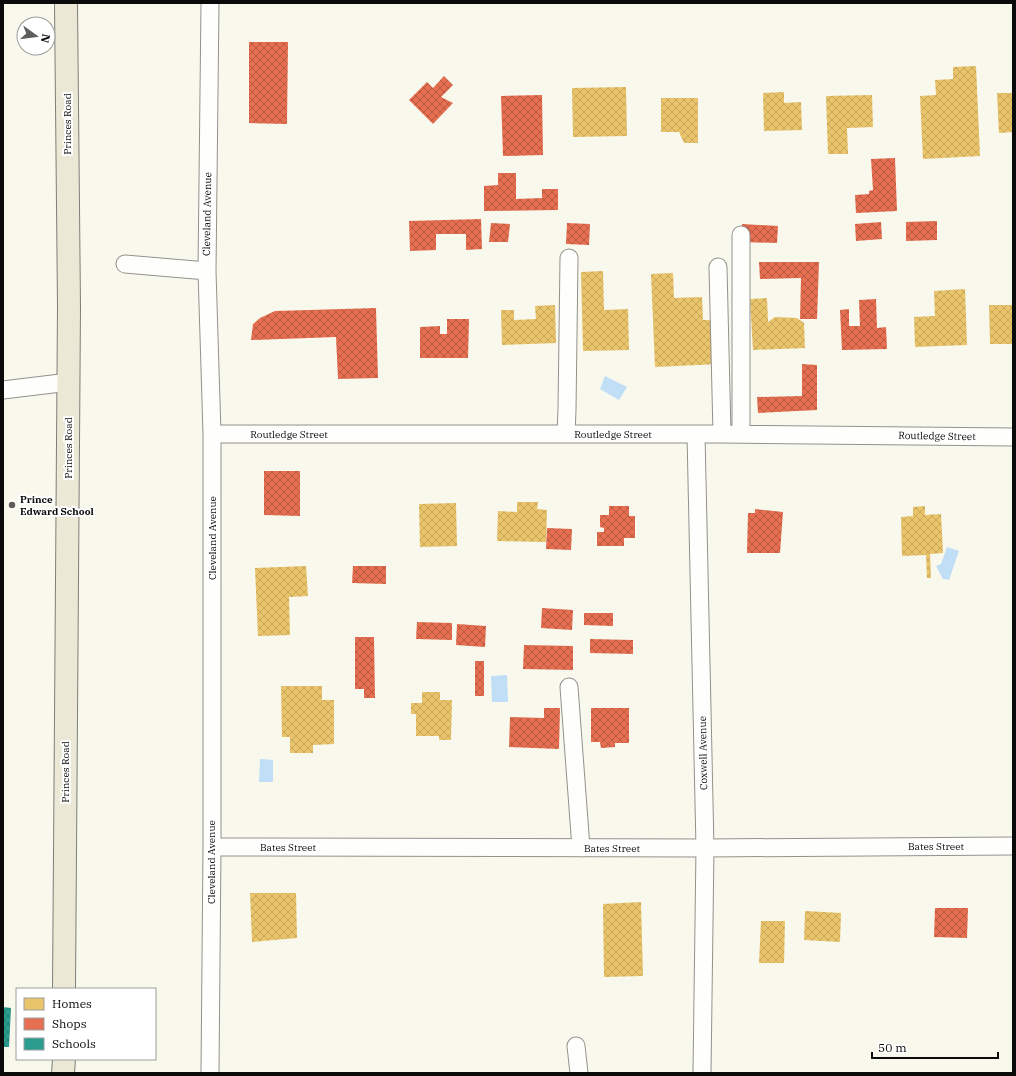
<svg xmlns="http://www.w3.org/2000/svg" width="1016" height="1076" viewBox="0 0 1016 1076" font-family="'IBM Plex Serif',serif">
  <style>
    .water { fill: #c0def6 }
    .homes { fill: url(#homes-cross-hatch) }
    .shops { fill: url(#shops-cross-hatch) }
    .schools { fill: url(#schools-cross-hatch) }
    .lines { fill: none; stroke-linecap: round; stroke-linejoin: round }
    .minor-casing { stroke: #92918c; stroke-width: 19 }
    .major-casing { stroke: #7f7e79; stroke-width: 24 }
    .minor { stroke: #fefefc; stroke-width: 17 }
    .major { stroke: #ebe8d5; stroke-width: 22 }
    .poi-dot { fill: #5e5d59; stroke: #fff; stroke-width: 1.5 }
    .labels { text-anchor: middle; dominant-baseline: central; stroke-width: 4; stroke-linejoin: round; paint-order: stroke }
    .street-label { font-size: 10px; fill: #0a0a0a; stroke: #fff }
    .poi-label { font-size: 10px; font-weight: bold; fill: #0a0a0a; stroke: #fff; text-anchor: start }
  </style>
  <defs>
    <pattern id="homes-cross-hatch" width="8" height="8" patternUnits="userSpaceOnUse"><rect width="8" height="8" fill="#e9c46a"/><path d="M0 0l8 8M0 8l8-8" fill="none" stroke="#c6a75b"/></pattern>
    <pattern id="shops-cross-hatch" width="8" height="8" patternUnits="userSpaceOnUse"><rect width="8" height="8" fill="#e76f51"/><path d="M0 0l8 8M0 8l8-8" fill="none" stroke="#b95941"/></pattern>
    <pattern id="schools-cross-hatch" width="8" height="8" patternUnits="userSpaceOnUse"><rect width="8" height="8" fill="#2a9d8f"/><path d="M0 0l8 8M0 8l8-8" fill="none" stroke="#227e73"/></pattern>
  </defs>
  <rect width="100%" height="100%" fill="#f9f8ec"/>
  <path class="water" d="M605 376 627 387 619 400 600 389Z
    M947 547 959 551 949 580 943 579 936 566 941 564Z
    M507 675 508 702H492L491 676Z
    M260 759 273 760V782H259Z"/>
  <path class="homes" d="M976 66 980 156 923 159 920 96 936 95 935 80 953 79V67Z
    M626 87 627 136 573 137 572 88Z
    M784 92V103L801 102 802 130 764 131 763 93Z
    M997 93H1013V132L999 133Z
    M872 95 873 127 847 128 848 154H828L826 96Z
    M661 98H698V143H684L679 132H661Z
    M603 271 604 310 628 309 629 350 583 351 581 272Z
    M673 273 674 298 702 297 703 320H717L719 364 655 367 651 274Z
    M965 289 967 345 915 347 914 317 935 316 934 291Z
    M767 298 768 322 775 317 797 318 804 323 805 348 753 350 750 299Z
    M555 305 556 343 502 345 501 310H514V320L536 319 535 306Z
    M989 305H1013V344H990Z
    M517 502H538L537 509 547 510 546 542 497 541 498 511 517 512Z
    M456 503 457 546 420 547 419 504Z
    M925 506V515L941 514 943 553 930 554 931 578H927L926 555 902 556 901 517 913 516V507Z
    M306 566 308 596 289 597 290 635 258 636 255 568Z
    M281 686H322V700H334V744L313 745V753H290V737H282Z
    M422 692H440V700H452L451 740H439V736H416V714H411V703H422Z
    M250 893H296L297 938 252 942Z
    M641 902 643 976 604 977 603 904Z
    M805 911 841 913 840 942 804 940Z
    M761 921H785L784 963H759Z"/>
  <path class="shops" d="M249 42H288L287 124 249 123Z
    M444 76 453 85 441 97 453 103 433 124 409 100 427 82 433 88Z
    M542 95 543 155 503 156 501 96Z
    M895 158 897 211 856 213 855 195 869 194V191L873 190 871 159Z
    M498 173H516V199L542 198V189H558V210L484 211V186L498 185Z
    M481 219 482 249 466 250V234H436V250L410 251 409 221Z
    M937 221V240L906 241V222Z
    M881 222 882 239 856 241 855 224Z
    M491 223 510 224 508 242H489Z
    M567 223 590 224 589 245 566 244Z
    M742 224 778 226 777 243 742 242Z
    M759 262H819L817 319H800L801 278 760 279Z
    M876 299 877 328 886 327 887 349 842 350 840 310 849 309V326H860L859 300Z
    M376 308 378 378 338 379 336 337 251 340 253 324 260 318 275 311Z
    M447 319H469L468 358H420V327L440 326V334H447Z
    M802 364 817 365V410L758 413 757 397 802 396Z
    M264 471H300V516L264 515Z
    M609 506H629V516H635V538H624V546H597V532H604V528L600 527V515H609Z
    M755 509 783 512 780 553H747L748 513H755Z
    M547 528 572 529 571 550 546 549Z
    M353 566H386V584L352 583Z
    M542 608 573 610 572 630 541 628Z
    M584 613H613V626L584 625Z
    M417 622 452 623V640L416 639Z
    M457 624 486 626 485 647 456 645Z
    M355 637H374L375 698H364V689H355Z
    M590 639 633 640V654L590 653Z
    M524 645 573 646V670L523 669Z
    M475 661H484V696H475Z
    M544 708H560L559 749 509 747 510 717 544 718Z
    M591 708H629V743H615V747L601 748 600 742H591Z
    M935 908H968L967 938 934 937Z"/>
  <path class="schools" d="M3 1007 11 1008 9 1047H3Z"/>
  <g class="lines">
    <defs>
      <path id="minor" d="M741 235V434
        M125 264 207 271
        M718 267 722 434
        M3 390 69 382
        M212 434H722L1013 437
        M566 434 567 410 569 258
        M696 434 705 848 702 1073
        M569 687 581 848
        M212 847 705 848 1013 846
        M576 1046 579 1073
        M210 1073 212 847V434L207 271 210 3"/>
      <path id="major" d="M64 989 69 307 66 3
        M63 1073 64 1059"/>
    </defs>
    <use href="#minor" class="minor-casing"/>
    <use href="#major" class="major-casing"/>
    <use href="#minor" class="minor"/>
    <use href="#major" class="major"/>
  </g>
  <circle class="poi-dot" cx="12" cy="505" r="4"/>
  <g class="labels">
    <g class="street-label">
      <text transform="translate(67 124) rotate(-90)">Princes Road</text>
      <text transform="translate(207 214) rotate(-89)">Cleveland Avenue</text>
      <text x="289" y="434">Routledge Street</text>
      <text x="613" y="434">Routledge Street</text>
      <text transform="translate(937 436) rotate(1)">Routledge Street</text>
      <text transform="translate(68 448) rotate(-90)">Princes Road</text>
      <text transform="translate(212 538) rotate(-90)">Cleveland Avenue</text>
      <text transform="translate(703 753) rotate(-91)">Coxwell Avenue</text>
      <text transform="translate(65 772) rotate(-90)">Princes Road</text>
      <text x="936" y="846">Bates Street</text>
      <text x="288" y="847">Bates Street</text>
      <text x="612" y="848">Bates Street</text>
      <text transform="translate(211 862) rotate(-90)">Cleveland Avenue</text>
    </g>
    <g class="poi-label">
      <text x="20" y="499">Prince<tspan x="20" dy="12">Edward School</tspan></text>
    </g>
  </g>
  <rect width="1016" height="1076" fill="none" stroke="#0a0a0a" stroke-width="8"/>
  <rect x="16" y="988" width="140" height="72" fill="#ffffff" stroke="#9d9d9d"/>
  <rect x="24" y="998" width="20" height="12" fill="#e9c46a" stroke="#9d9d9d"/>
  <text x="52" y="1008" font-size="12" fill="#0a0a0a">Homes</text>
  <rect x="24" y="1018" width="20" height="12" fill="#e76f51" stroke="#9d9d9d"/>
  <text x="52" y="1028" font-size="12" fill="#0a0a0a">Shops</text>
  <rect x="24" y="1038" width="20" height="12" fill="#2a9d8f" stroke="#9d9d9d"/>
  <text x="52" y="1048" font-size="12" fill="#0a0a0a">Schools</text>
  <g transform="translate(36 36) rotate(104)"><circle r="19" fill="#ffffff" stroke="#9d9d9d"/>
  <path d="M0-3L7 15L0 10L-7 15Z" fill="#5e5d59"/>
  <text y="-6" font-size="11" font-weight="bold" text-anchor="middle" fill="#0a0a0a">N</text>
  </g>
  <path d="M872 1052v6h126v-6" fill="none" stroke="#0a0a0a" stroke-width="2"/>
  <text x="878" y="1052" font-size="12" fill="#0a0a0a" stroke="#ffffff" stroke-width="3" paint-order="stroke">50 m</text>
</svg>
